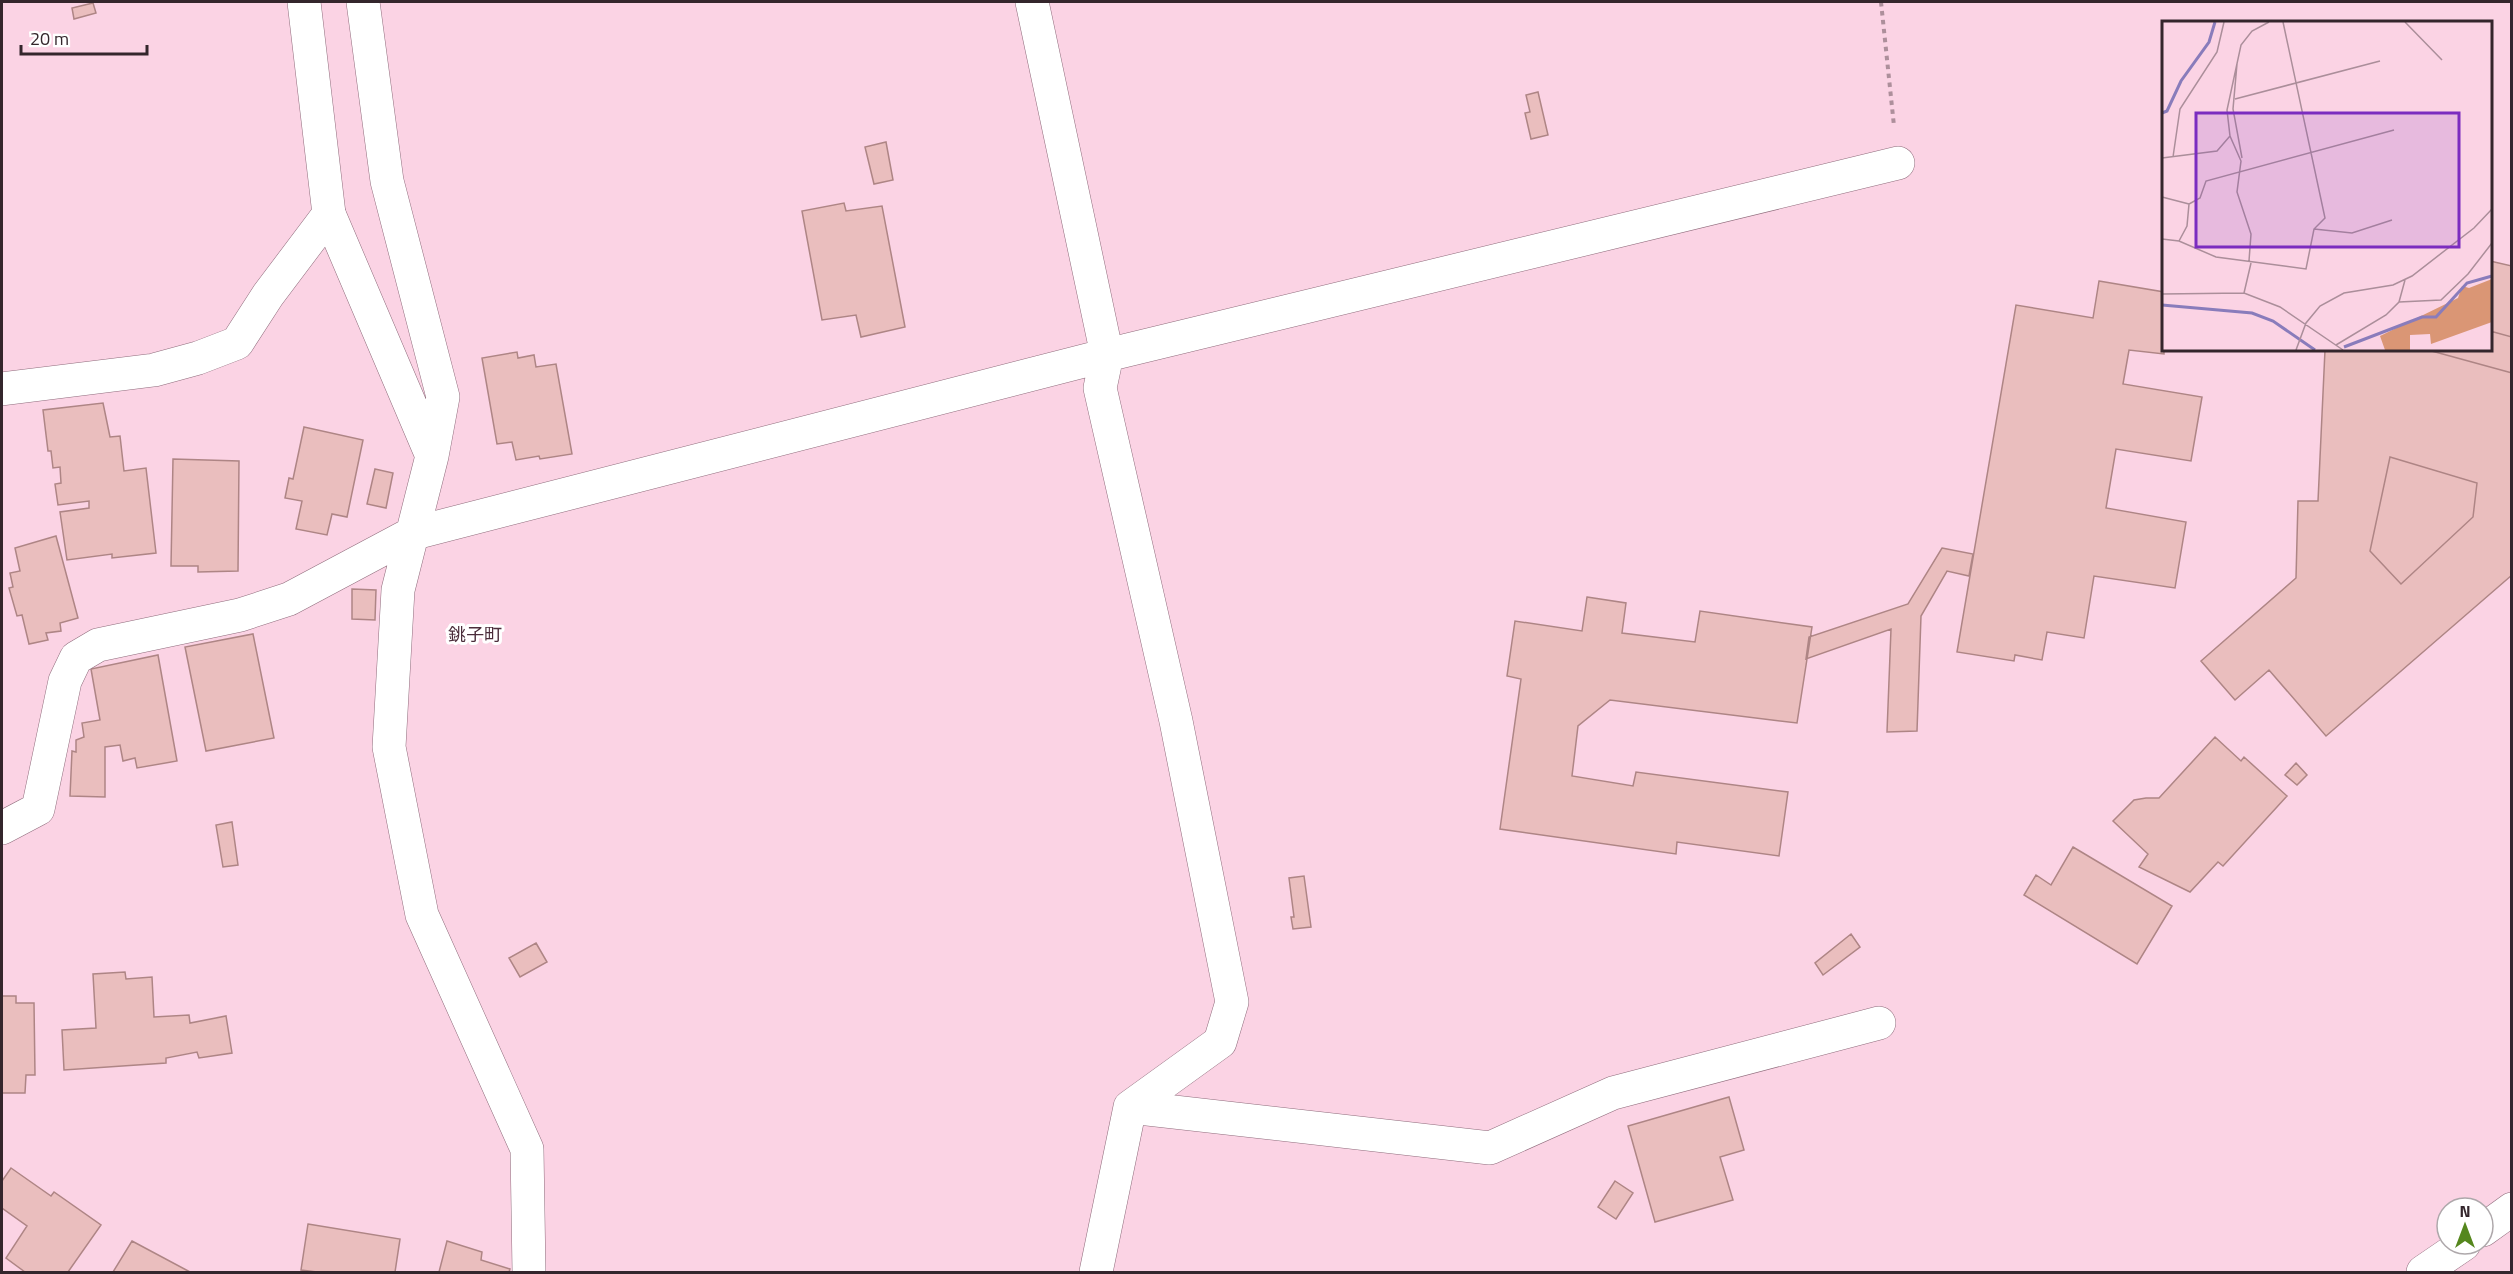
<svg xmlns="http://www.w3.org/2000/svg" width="2513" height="1274" viewBox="0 0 2513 1274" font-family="'Titillium Web','Noto Sans JP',sans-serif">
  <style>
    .building { fill: #eabebe; stroke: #ae8585; stroke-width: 1.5 }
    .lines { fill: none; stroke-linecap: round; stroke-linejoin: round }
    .street-casing { stroke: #8f6c7c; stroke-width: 34 }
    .secondary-casing { stroke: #8f6c7c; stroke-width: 34 }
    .path { stroke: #ad8f9b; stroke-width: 4; stroke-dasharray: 4.5 4.5; stroke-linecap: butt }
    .street { stroke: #fff; stroke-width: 33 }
    .secondary { stroke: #fff; stroke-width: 33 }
    .labels { text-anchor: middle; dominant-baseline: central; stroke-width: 6; stroke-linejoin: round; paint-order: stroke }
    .quarter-label { font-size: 18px; fill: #4b2d3b; stroke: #fff }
    .inset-river { fill: none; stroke: #897cbb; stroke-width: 3 }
    .inset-road { fill: none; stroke: #ab8e9a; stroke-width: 1.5 }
    .view { fill: #7b2cbf; fill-opacity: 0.15; stroke: #7b2cbf; stroke-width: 3 }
    .inset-edge { fill: none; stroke: #34262c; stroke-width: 3 }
  </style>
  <rect width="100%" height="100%" fill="#fbd3e4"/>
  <path class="building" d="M93 3 96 13 74 19 72 8Z
    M1538 92 1548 135 1531 139 1525 113 1530 112 1526 95Z
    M886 142 893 180 874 184 865 147Z
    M844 203 846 211 882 206 905 327 861 337 856 315 822 320 802 211Z
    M2490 261 2512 266V575L2326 736 2269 670 2235 700 2201 661 2296 578 2298 501H2318L2325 350H2490Z
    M2099 281 2164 292V354L2129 350 2123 384 2202 397 2191 461 2116 449 2106 508 2186 522 2175 588 2094 576 2084 638 2047 632 2042 660 2015 655 2014 661 1957 652 2016 305 2093 318Z
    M2490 331 2512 337V373L2428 350H2490Z
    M517 352 518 358 534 355 536 367 556 364 572 454 540 459 539 456 516 460 512 442 497 444 482 358Z
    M103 403 110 437 120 436 124 471 146 468 156 553 112 558V554L67 560 60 512 89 508V501L58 505 55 484 61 483 60 467 53 468 51 451H48L43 410Z
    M304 427 363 440 347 517 332 514 327 535 296 529 302 501 285 498 289 478 293 479Z
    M2390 457 2477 483 2473 517 2401 584 2370 551Z
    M173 459 239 461 238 571 198 572V566H171Z
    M375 469 393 473 386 508 367 504Z
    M56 536 78 618 60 623 61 631 46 633 48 640 29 644 22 615 17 616 9 588 13 587 10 573 20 571 15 548Z
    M1942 548 1973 554 1969 576 1947 571 1921 616 1917 731 1887 732 1891 629 1806 659 1809 637 1908 604Z
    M352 589 376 590 375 620 352 619Z
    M1587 597 1626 603 1622 633 1695 642 1700 611 1812 627 1797 723 1610 700 1578 726 1572 776 1633 786 1636 772 1788 792 1779 856 1677 842 1676 854 1500 829 1521 679 1507 676 1515 621 1582 631Z
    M253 634 274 738 206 751 185 647Z
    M158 655 177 761 137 768 135 758 123 761 120 745 105 747V797L70 796 72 751 76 752V740L84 737 82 723 100 720 91 669Z
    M2215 737 2241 761 2244 757 2287 796 2223 866 2218 862 2190 892 2139 867 2148 854 2113 821 2134 800 2146 798H2159Z
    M2296 763 2307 775 2297 785 2285 775Z
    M232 822 238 865 223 867 216 825Z
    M2073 847 2172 906 2137 964 2024 895 2036 875 2051 885Z
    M1304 876 1311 927 1293 929 1291 917H1294L1289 878Z
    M1851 934 1860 947 1823 975 1815 963Z
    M536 943 547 962 520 977 509 958Z
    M125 972 126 979 152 977 154 1017 189 1015 190 1023 226 1016 232 1053 199 1058 197 1052 166 1058V1063L64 1070 62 1030 96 1028 93 974Z
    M2 996H16V1003H34L35 1075H26L25 1093H2Z
    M1729 1097 1744 1150 1720 1157 1733 1200 1655 1222 1628 1126Z
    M11 1168 51 1196 54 1192 101 1225 68 1272H25L6 1258 27 1226 2 1208V1181Z
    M1615 1181 1633 1193 1616 1219 1598 1207Z
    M308 1224 400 1239 395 1272H317L301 1270Z
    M132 1241 190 1272H113Z
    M447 1241 482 1252 481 1260 510 1269 509 1272H439Z"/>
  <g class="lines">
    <defs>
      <path id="street" d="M363 2 387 181 443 397 432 456
        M1032 2 1107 355 1100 388 1176 721 1232 1002 1220 1042 1130 1107 1096 1272
        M329 214 432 456 398 590 389 747 422 915 527 1149 529 1272
        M2 828 38 809 65 681 76 658 98 645 240 615 289 599 411 534 1107 355 1898 163
        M1130 1107 1490 1148 1613 1093 1879 1023"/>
      <path id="secondary" d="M2 389 154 370 198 358 237 343 268 295 329 214 304 2
        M2483 1230 2512 1209
        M2423 1272 2464 1244"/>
    </defs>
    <use href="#street" class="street-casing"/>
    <use href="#secondary" class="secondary-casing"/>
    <path class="path" d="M1881 2 1894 126"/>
    <use href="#street" class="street"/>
    <use href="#secondary" class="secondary"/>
  </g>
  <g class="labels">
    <g class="quarter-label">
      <text x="475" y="634">銚子町</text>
    </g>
  </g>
  <g transform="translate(2162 21)">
    <rect width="330" height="330" fill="#fbd3e4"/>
    <path d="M330 258V301L269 323 268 313 248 314V329H223L218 315 296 277 300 265 307 267Z" fill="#da9675"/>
    <path class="inset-river" d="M0 92 5 90 19 60 47 21 53 1M0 284 90 292 111 300 153 329M182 326 260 296H274L305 262 330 255"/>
    <path class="inset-road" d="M243 1 280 39M75 43 71 88 80 137M73 78 218 40M11 136 18 88 55 31 62 1M0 137 55 130 68 115M0 176 27 183M152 208 190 212 230 199M0 218 17 220 54 236 144 248 152 208 163 197 121 1M17 220 25 205 27 183 38 177 44 160 232 109M87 240 89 213 75 171 79 140 68 115 65 89 79 24 90 10 107 1M82 272 89 242M0 273 82 272 118 286 181 329M237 281 279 279 306 253 330 222M174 324 224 294 237 281 243 259M134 329 144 302 158 285 182 272 231 264 250 255 312 207 330 188"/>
    <path class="view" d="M34 92H297V226H34Z"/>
    <rect width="330" height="330" class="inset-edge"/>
  </g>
  <rect width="2513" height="1274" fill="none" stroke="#34262c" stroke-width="6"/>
  <g transform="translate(2465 1226)"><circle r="28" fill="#ffffff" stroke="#aea8ab" stroke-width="1.5"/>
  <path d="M0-4.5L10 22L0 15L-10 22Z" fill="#55871d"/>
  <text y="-9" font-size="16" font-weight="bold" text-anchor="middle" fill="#34262c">N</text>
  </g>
  <path d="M21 45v9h126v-9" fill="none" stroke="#34262c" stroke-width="3"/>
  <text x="30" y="45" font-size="18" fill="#34262c" stroke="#ffffff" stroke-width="4.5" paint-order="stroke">20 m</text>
</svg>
